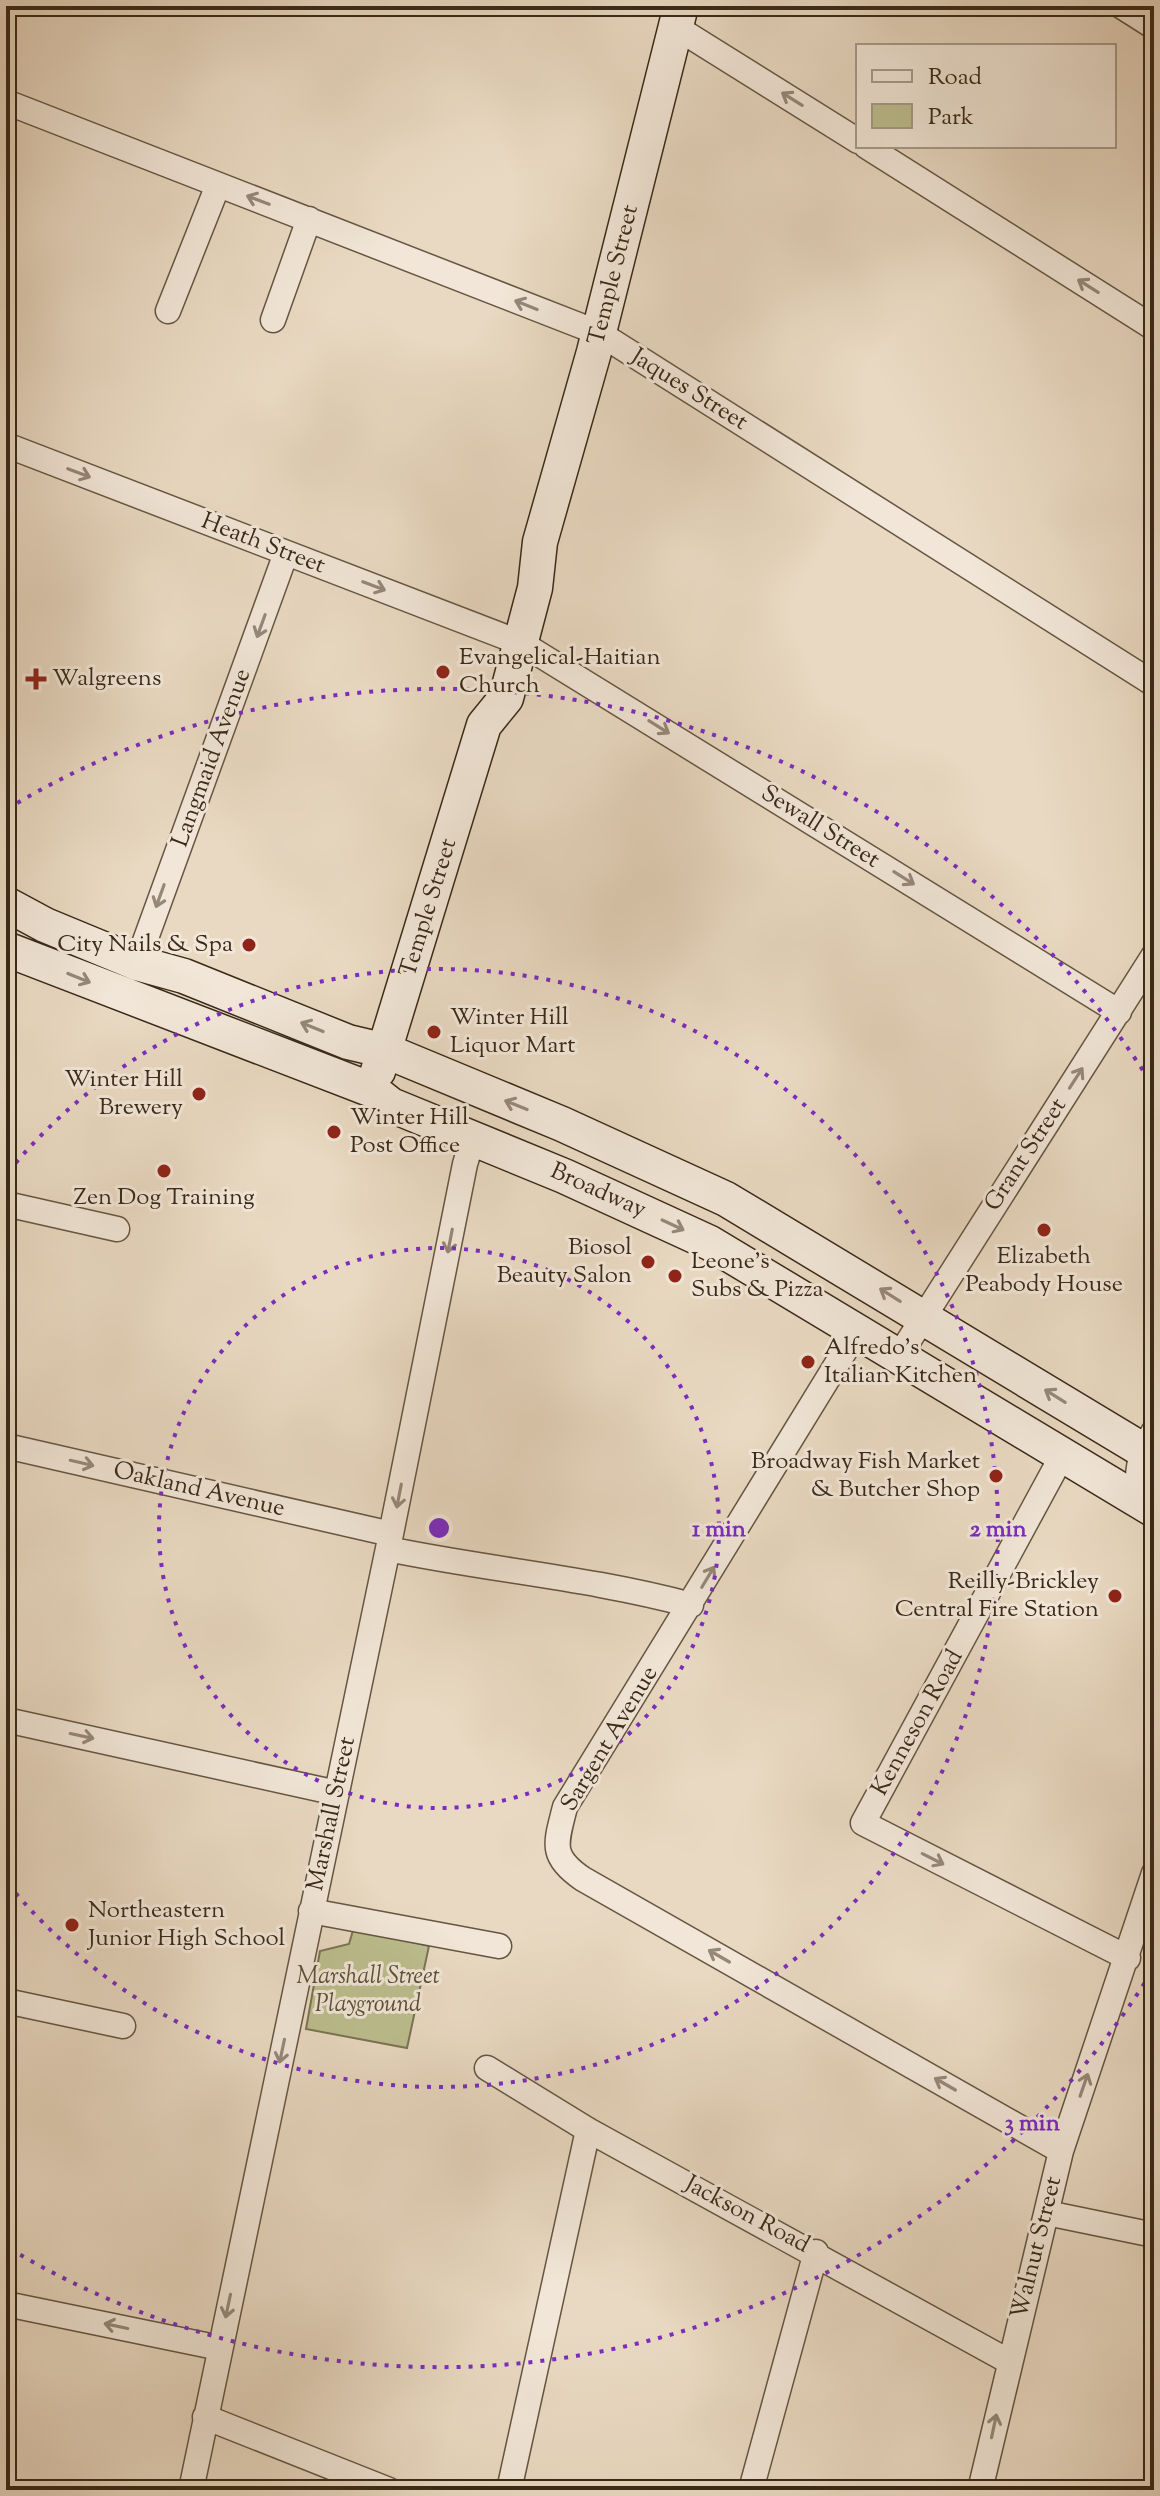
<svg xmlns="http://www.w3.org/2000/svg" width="1160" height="2496" viewBox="0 0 1160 2496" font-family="'Sorts Mill Goudy',serif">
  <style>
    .green { fill: #bcbe8f; stroke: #7a7454; stroke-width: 2 }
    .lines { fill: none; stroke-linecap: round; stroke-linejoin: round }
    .street-casing { stroke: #655642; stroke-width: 27 }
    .secondary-casing { stroke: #392a18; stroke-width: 37 }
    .street { stroke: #f1e6d7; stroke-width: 24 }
    .secondary { stroke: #f1e6d7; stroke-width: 34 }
    .oneway { stroke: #958878 }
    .ring { fill: none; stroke: #7b2cbf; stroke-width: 4; stroke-dasharray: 4 8 }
    .poi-dot { fill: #8f2418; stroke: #f1e6d7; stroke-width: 3 }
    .labels { text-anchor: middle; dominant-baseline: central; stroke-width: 6; stroke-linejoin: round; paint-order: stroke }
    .street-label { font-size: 24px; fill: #392a18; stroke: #f1e6d7 }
    .poi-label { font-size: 24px; fill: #392a18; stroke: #f1e6d7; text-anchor: start }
    .park-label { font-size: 24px; font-style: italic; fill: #5a4f36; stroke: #f1e6d7 }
    .centre { fill: #7b2cbf; stroke: #f1e6d7; stroke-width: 4 }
    .ring-label { font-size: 24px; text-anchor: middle; font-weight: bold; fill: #7b2cbf; stroke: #f1e6d7; stroke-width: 6; stroke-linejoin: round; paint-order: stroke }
  </style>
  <rect width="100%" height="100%" fill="#e9d9c2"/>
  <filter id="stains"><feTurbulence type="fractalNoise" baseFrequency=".0025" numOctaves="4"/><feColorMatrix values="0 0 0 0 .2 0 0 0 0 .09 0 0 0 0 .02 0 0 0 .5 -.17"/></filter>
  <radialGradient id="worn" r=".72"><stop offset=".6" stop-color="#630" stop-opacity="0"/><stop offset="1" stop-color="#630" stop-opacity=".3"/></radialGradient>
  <path class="green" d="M354 1927 429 1946 407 2048 306 2029 320 1951 349 1944Z"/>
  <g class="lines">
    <defs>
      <path id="street" d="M1121 6 1154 27
        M674 26 858 141
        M6 102 599 333 1154 684
        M866 146 1154 328
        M168 311 218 185
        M273 320 309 219
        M6 445 521 643 1119 1012
        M137 963 286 553
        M6 1204 117 1229
        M857 1331 565 1807C556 1843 549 1856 583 1879L1061 2151
        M899 1356 1154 955
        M6 1446 391 1534
        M1063 1454 863 1823 1128 1958
        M1139 1501C1136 1473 1138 1455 1154 1431
        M388 1549C489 1570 591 1578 691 1605
        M6 1720 337 1793
        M311 1911 499 1946
        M6 2001 123 2026
        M487 2068 588 2130 1008 2361
        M1047 2213 1154 2235
        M6 2304 220 2348
        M205 2417 389 2490
        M752 2486 816 2252
        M191 2490 391 1534 465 1164 473 1138
        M509 2490 588 2130
        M980 2490 1061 2151 1154 1873"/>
      <path id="secondary" d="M6 904 45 925 137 963 184 976 348 1042 386 1051 562 1124 726 1199 1154 1457
        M6 949 372 1090 391 1105 564 1176 710 1243 1154 1510
        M378 1071 484 725 506 698 535 588 540 542 594 352 681 6"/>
    </defs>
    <use href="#street" class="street-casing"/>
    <use href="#secondary" class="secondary-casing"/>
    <use href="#street" class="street"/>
    <use href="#secondary" class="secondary"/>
  </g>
  <defs><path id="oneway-shaft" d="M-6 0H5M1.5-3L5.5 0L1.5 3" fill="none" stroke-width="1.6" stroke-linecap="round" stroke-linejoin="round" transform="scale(2)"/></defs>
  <g class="oneway">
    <use href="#oneway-shaft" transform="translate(792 99) rotate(-148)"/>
    <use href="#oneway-shaft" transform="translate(258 200) rotate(-159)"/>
    <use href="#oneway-shaft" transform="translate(1088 286) rotate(-148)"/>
    <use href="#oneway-shaft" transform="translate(526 305) rotate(-158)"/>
    <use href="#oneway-shaft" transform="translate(79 473) rotate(21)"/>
    <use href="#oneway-shaft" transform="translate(374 586) rotate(21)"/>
    <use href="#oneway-shaft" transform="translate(261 626) rotate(110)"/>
    <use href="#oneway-shaft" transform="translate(659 727) rotate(32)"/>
    <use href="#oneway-shaft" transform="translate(904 878) rotate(32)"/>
    <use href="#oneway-shaft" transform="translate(160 896) rotate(110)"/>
    <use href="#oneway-shaft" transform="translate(79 978) rotate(22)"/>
    <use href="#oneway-shaft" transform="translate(312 1027) rotate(-158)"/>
    <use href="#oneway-shaft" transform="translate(1076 1078) rotate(-57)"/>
    <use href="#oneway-shaft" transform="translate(516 1105) rotate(-158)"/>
    <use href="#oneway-shaft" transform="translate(673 1225) rotate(25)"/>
    <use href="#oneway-shaft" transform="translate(450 1241) rotate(101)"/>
    <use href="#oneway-shaft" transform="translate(890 1295) rotate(-148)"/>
    <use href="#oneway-shaft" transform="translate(1055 1396) rotate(-148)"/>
    <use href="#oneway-shaft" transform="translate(82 1463) rotate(13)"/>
    <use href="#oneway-shaft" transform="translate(399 1496) rotate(101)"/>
    <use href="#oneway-shaft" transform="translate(708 1577) rotate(-59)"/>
    <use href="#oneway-shaft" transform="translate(82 1736) rotate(12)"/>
    <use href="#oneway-shaft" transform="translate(933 1859) rotate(27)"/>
    <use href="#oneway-shaft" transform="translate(719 1956) rotate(-150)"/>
    <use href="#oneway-shaft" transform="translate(282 2051) rotate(102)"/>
    <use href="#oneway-shaft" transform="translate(945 2084) rotate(-150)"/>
    <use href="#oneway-shaft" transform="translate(1084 2085) rotate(-71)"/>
    <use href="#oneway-shaft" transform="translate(228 2306) rotate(102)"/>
    <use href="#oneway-shaft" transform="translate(116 2326) rotate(-168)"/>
    <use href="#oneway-shaft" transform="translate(994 2426) rotate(-78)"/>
  </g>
  <g class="ring">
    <circle cx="439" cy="1528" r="280"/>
    <path d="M8 1172A559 559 0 1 1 8 1884"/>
    <path d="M1151 1973A839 839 0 0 1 7 2247M7 809A839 839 0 0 1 1151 1083"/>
  </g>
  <g class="poi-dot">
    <circle cx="443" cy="672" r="8"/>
    <path d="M32 667h8v8h8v8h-8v8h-8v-8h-8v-8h8z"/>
    <circle cx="249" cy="945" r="8"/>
    <circle cx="434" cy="1032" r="8"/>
    <circle cx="199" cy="1094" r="8"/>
    <circle cx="334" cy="1132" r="8"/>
    <circle cx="164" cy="1171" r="8"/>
    <circle cx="1044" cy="1230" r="8"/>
    <circle cx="648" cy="1262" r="8"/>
    <circle cx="675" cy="1276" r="8"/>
    <circle cx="808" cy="1362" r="8"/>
    <circle cx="996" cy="1476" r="8"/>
    <circle cx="1115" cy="1596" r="8"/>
    <circle cx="72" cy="1925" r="8"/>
  </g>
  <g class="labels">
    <g class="street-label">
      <text transform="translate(614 275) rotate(-76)">Temple Street</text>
      <text transform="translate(689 390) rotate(32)">Jaques Street</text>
      <text transform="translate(263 544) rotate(21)">Heath Street</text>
      <text transform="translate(212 758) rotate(-70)">Langmaid Avenue</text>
      <text transform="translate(820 827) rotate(32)">Sewall Street</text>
      <text transform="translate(429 908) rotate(-73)">Temple Street</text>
      <text transform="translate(1026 1155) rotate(-57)">Grant Street</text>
      <text transform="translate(598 1191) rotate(24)">Broadway</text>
      <text transform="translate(199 1490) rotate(13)">Oakland Avenue</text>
      <text transform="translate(918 1723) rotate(-61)">Kenneson Road</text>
      <text transform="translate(610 1739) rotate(-59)">Sargent Avenue</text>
      <text transform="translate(332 1814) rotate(-78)">Marshall Street</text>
      <text transform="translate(747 2215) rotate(28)">Jackson Road</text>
      <text transform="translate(1037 2248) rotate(-76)">Walnut Street</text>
    </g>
    <g class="poi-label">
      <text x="459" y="658">Evangelical-Haitian<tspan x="459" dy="28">Church</tspan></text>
      <text x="52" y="679">Walgreens</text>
      <text x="233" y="945" text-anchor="end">City Nails &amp; Spa</text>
      <text x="450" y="1018">Winter Hill<tspan x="450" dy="28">Liquor Mart</tspan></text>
      <text x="183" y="1080" text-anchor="end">Winter Hill<tspan x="183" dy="28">Brewery</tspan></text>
      <text x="350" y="1118">Winter Hill<tspan x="350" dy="28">Post Office</tspan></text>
      <text x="164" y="1198" text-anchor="middle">Zen Dog Training</text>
      <text x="632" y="1248" text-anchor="end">Biosol<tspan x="632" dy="28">Beauty Salon</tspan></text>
      <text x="1044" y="1257" text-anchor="middle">Elizabeth<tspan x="1044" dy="28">Peabody House</tspan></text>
      <text x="691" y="1262">Leone's<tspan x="691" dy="28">Subs &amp; Pizza</tspan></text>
      <text x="824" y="1348">Alfredo's<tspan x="824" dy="28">Italian Kitchen</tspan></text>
      <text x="980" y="1462" text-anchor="end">Broadway Fish Market<tspan x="980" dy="28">&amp; Butcher Shop</tspan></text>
      <text x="1099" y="1582" text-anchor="end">Reilly-Brickley<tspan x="1099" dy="28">Central Fire Station</tspan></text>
      <text x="88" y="1911">Northeastern<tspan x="88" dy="28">Junior High School</tspan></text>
    </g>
    <g class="park-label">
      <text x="368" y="1977">Marshall Street<tspan x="368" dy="28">Playground</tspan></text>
    </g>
  </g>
  <circle cx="439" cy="1528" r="12" class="centre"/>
  <g class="ring-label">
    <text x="719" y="1536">1 min</text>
    <text x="998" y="1536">2 min</text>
    <text x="1032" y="2130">3 min</text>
  </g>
  <rect width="1160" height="2496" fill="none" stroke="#e9d9c2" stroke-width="32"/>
  <rect x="8" y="8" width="1144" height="2480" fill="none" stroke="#392a18" stroke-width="4"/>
  <rect x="16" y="16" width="1128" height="2464" fill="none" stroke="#392a18" stroke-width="2"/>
  <rect x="856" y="44" width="260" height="104" fill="#f1e6d7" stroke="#a79b8b" stroke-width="2"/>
  <rect x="872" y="70" width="40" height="12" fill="#f1e6d7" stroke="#a79b8b" stroke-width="2"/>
  <text x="928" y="84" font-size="24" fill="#392a18">Road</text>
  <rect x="872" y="104" width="40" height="24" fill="#bcbe8f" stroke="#a79b8b" stroke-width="2"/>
  <text x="928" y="124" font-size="24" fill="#392a18">Park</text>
  <rect width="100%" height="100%" filter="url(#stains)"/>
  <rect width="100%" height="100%" fill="url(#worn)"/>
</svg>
